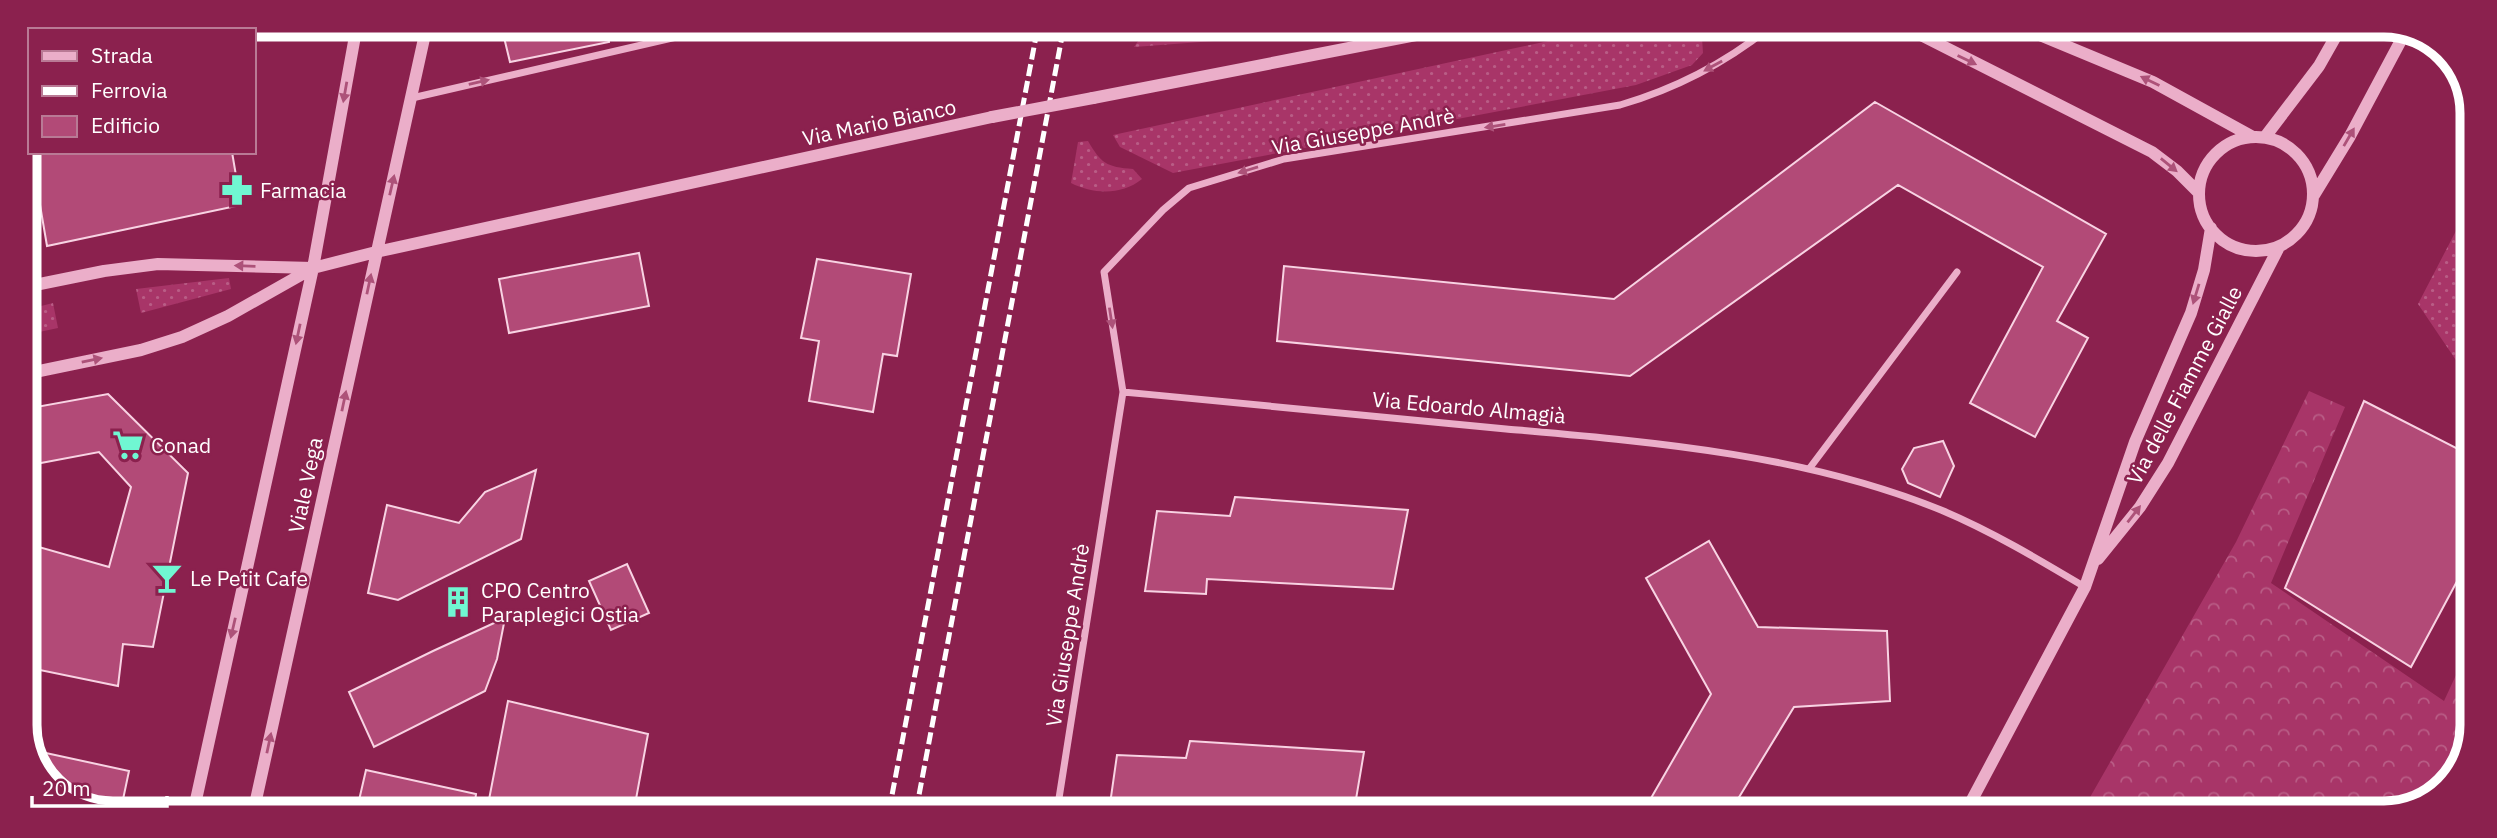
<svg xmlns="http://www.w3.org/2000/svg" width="2497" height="838" viewBox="0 0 2497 838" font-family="'IBM Plex Sans',sans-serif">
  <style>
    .grass { fill: url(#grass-dots) }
    .forest { fill: url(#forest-crowns) }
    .building { fill: #b24a77; stroke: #f8d3e3; stroke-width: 2 }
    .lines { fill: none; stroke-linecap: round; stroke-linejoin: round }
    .minor { stroke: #ebaec9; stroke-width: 7 }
    .tertiary { stroke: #ebaec9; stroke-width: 12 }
    .rail { stroke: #fff; stroke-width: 5; stroke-dasharray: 12 5; stroke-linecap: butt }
    .tertiary-bridge { stroke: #ebaec9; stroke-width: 12 }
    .oneway { fill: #ad5279 }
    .labels { text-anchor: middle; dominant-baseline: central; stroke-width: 5; stroke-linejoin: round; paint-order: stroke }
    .street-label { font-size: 21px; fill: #fff; stroke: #8b214e }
    .poi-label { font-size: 21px; fill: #fff; stroke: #8b214e; text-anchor: start }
    .rim { fill: none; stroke: #fff; stroke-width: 9 }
  </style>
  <defs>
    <pattern id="grass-dots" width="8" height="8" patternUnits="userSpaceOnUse" patternTransform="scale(1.75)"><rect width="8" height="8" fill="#a83568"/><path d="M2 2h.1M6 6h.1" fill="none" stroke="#b95d86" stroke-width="1.8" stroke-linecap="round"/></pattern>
    <pattern id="forest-crowns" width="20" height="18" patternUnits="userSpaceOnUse" patternTransform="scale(1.75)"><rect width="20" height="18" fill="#a83568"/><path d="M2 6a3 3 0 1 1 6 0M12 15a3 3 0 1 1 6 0" fill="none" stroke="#b95d86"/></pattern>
  </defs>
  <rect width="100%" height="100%" fill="#8b214e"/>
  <path class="grass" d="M1148 27H1308L1254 38 1134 47Z
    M1613 27 1695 28 1702 38 1703 53 1692 65 1636 85 1173 173 1120 147 1113 135Z
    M1088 141C1101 163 1106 167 1133 169L1142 179C1121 196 1093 194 1071 183L1078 142Z
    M2472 200 2470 381 2418 304Z
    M229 278 231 289 141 313 136 289Z
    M53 303 58 328 25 335V310Z"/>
  <path class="forest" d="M2309 391 2345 407 2271 583 2444 701 2469 647 2468 753 2437 795 2384 813H2081L2236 542Z"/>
  <path class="building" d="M501 25H607L609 42 510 62Z
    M1875 102 2106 234 2057 321 2088 338 2035 437 1970 403 2043 267 1898 185 1630 376 1277 341 1284 266 1614 299Z
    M31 152H232L241 205 47 246Z
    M639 253 649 306 509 333 499 279Z
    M817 259 911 274 897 356 883 354 873 412 809 401 819 341 801 338Z
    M108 394 188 473 153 647 123 644 118 686 25 667V543L109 567 131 487 99 452 25 466V409Z
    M2364 401 2470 455 2469 559 2411 667 2285 588Z
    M1943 441 1954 466 1940 497 1908 483 1902 469 1914 448Z
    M536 470 521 539 398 600 368 593 387 505 459 523 485 492Z
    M1235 497 1408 510 1393 589 1207 579 1206 594 1145 591 1157 511 1230 516Z
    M1709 541 1758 627 1887 631 1890 701 1794 707 1730 812H1643L1711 694 1646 578Z
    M627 564 649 613 611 630 589 581Z
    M505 618 497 659 485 691 374 747 349 692 433 651Z
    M508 701 648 734 634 810H487Z
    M1190 741 1364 752 1354 811H1109L1117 755 1186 758Z
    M32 750 129 771 121 809H85L43 779Z
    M366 770 476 794 474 810 357 809Z"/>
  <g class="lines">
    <path class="minor" d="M412 98 724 26
      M1123 392C1251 404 1379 417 1506 429 1653 442 1803 454 1941 510 1991 531 2038 559 2085 587
      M1809 469 1957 272
      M1057 811 1123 392 1104 272 1163 210 1189 188 1284 159 1620 105C1675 89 1725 63 1769 28"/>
    <path class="tertiary" d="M1907 28 2152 152 2177 171 2199 193
      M2023 28 2153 82 2253 137
      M1093 98 1457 27
      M2199 194a57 57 0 1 1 114 0a57 57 0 1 1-114 0Z
      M2265 137 2319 66 2340 29
      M2314 195 2350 136 2407 29
      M25 287 104 271 158 264 313 268
      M25 374 141 350 182 337 228 316 313 268 376 252 992 117
      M2098 559 2140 507 2168 463 2278 249
      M194 809 313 268 357 25
      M254 809 427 25
      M1965 813 2085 587 2135 442 2191 313 2204 270 2211 228"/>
    <path class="rail" d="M889 811 1038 26
      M916 811 1064 26"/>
    <path class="tertiary-bridge" d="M992 117 1093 98"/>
  </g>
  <defs><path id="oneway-solid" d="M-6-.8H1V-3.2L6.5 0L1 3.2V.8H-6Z" transform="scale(1.75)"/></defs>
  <g class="oneway">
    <use href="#oneway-solid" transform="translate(1967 60) rotate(26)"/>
    <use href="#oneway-solid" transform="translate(1713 66) rotate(151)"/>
    <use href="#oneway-solid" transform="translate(2150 81) rotate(-154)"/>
    <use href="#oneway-solid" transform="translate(479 82) rotate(-13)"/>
    <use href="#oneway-solid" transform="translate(345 92) rotate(100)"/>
    <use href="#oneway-solid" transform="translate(1495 126) rotate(171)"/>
    <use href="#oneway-solid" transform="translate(2349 137) rotate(-60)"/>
    <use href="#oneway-solid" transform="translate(2169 165) rotate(39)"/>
    <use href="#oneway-solid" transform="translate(1248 170) rotate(163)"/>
    <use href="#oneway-solid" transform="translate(392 185) rotate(-77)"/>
    <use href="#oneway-solid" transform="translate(245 266) rotate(-178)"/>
    <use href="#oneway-solid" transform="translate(369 284) rotate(-78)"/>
    <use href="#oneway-solid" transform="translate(2196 294) rotate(107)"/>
    <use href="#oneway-solid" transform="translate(1111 318) rotate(81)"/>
    <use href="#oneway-solid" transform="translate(298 334) rotate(102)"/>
    <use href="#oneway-solid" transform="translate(92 360) rotate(-12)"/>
    <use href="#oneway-solid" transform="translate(344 401) rotate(-78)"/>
    <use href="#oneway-solid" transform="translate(2134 514) rotate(-52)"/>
    <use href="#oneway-solid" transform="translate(233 628) rotate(103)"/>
    <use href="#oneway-solid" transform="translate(269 743) rotate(-78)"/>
  </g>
  <defs>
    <symbol id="pharmacy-bare" viewBox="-9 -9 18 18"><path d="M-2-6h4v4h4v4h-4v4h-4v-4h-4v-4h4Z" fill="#70f7d2" stroke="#8b214e" stroke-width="2.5" paint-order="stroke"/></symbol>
    <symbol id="supermarket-bare" viewBox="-9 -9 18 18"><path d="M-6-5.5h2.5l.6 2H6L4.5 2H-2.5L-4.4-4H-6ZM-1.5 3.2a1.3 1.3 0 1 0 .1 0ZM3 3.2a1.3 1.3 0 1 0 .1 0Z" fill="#70f7d2" stroke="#8b214e" stroke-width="2.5" paint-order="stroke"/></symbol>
    <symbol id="bar-bare" viewBox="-9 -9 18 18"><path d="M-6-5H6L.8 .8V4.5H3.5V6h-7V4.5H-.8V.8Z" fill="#70f7d2" stroke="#8b214e" stroke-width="2.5" paint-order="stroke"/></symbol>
    <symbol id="building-bare" viewBox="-9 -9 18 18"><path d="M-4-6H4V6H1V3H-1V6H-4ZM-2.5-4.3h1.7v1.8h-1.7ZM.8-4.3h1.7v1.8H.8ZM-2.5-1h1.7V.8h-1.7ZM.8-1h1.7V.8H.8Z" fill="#70f7d2" stroke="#8b214e" stroke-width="2.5" paint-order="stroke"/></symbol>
  </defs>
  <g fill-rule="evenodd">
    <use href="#pharmacy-bare" x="215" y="168" width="44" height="44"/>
    <use href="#supermarket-bare" x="106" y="423" width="44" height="44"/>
    <use href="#bar-bare" x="145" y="556" width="44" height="44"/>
    <use href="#building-bare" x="436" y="580" width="44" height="44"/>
  </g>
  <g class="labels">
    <g class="street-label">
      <text transform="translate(879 122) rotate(-12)">Via Mario Bianco</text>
      <text transform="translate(1363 131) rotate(-10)">Via Giuseppe Andrè</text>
      <text transform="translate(2184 385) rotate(-62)">Via delle Fiamme Gialle</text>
      <text transform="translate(1469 407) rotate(5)">Via Edoardo Almagià</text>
      <text transform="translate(305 485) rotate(-78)">Viale Vega</text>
      <text transform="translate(1067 635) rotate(-81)">Via Giuseppe Andrè</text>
    </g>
    <g class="poi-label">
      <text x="260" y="190">Farmacia</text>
      <text x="151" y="445">Conad</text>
      <text x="190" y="578">Le Petit Cafe</text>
      <text x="481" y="590">CPO Centro<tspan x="481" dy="24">Paraplegici Ostia</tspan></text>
    </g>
  </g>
  <path d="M0 0H2497V838H0ZM113 37H2384A76 76 0 0 1 2460 113V725A76 76 0 0 1 2384 801H113A76 76 0 0 1 37 725V113A76 76 0 0 1 113 37Z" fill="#8b214e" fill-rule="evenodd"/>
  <path class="rim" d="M113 37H2384A76 76 0 0 1 2460 113V725A76 76 0 0 1 2384 801H113A76 76 0 0 1 37 725V113A76 76 0 0 1 113 37Z"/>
  <rect x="28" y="28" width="228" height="126" fill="#8b214e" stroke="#b97a95" stroke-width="2"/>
  <rect x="42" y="51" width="35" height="10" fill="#ebaec9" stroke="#b97a95" stroke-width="2"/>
  <text x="91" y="63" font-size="21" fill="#ffffff">Strada</text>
  <rect x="42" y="86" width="35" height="10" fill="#ffffff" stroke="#b97a95" stroke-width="2"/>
  <text x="91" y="98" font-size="21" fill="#ffffff">Ferrovia</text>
  <rect x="42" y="116" width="35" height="21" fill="#b24a77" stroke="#b97a95" stroke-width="2"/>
  <text x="91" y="133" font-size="21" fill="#ffffff">Edificio</text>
  <path d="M32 796v10h135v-10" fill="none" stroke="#ffffff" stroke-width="3.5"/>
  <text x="42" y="796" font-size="21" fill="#ffffff" stroke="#8b214e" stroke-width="5" paint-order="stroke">20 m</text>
</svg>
